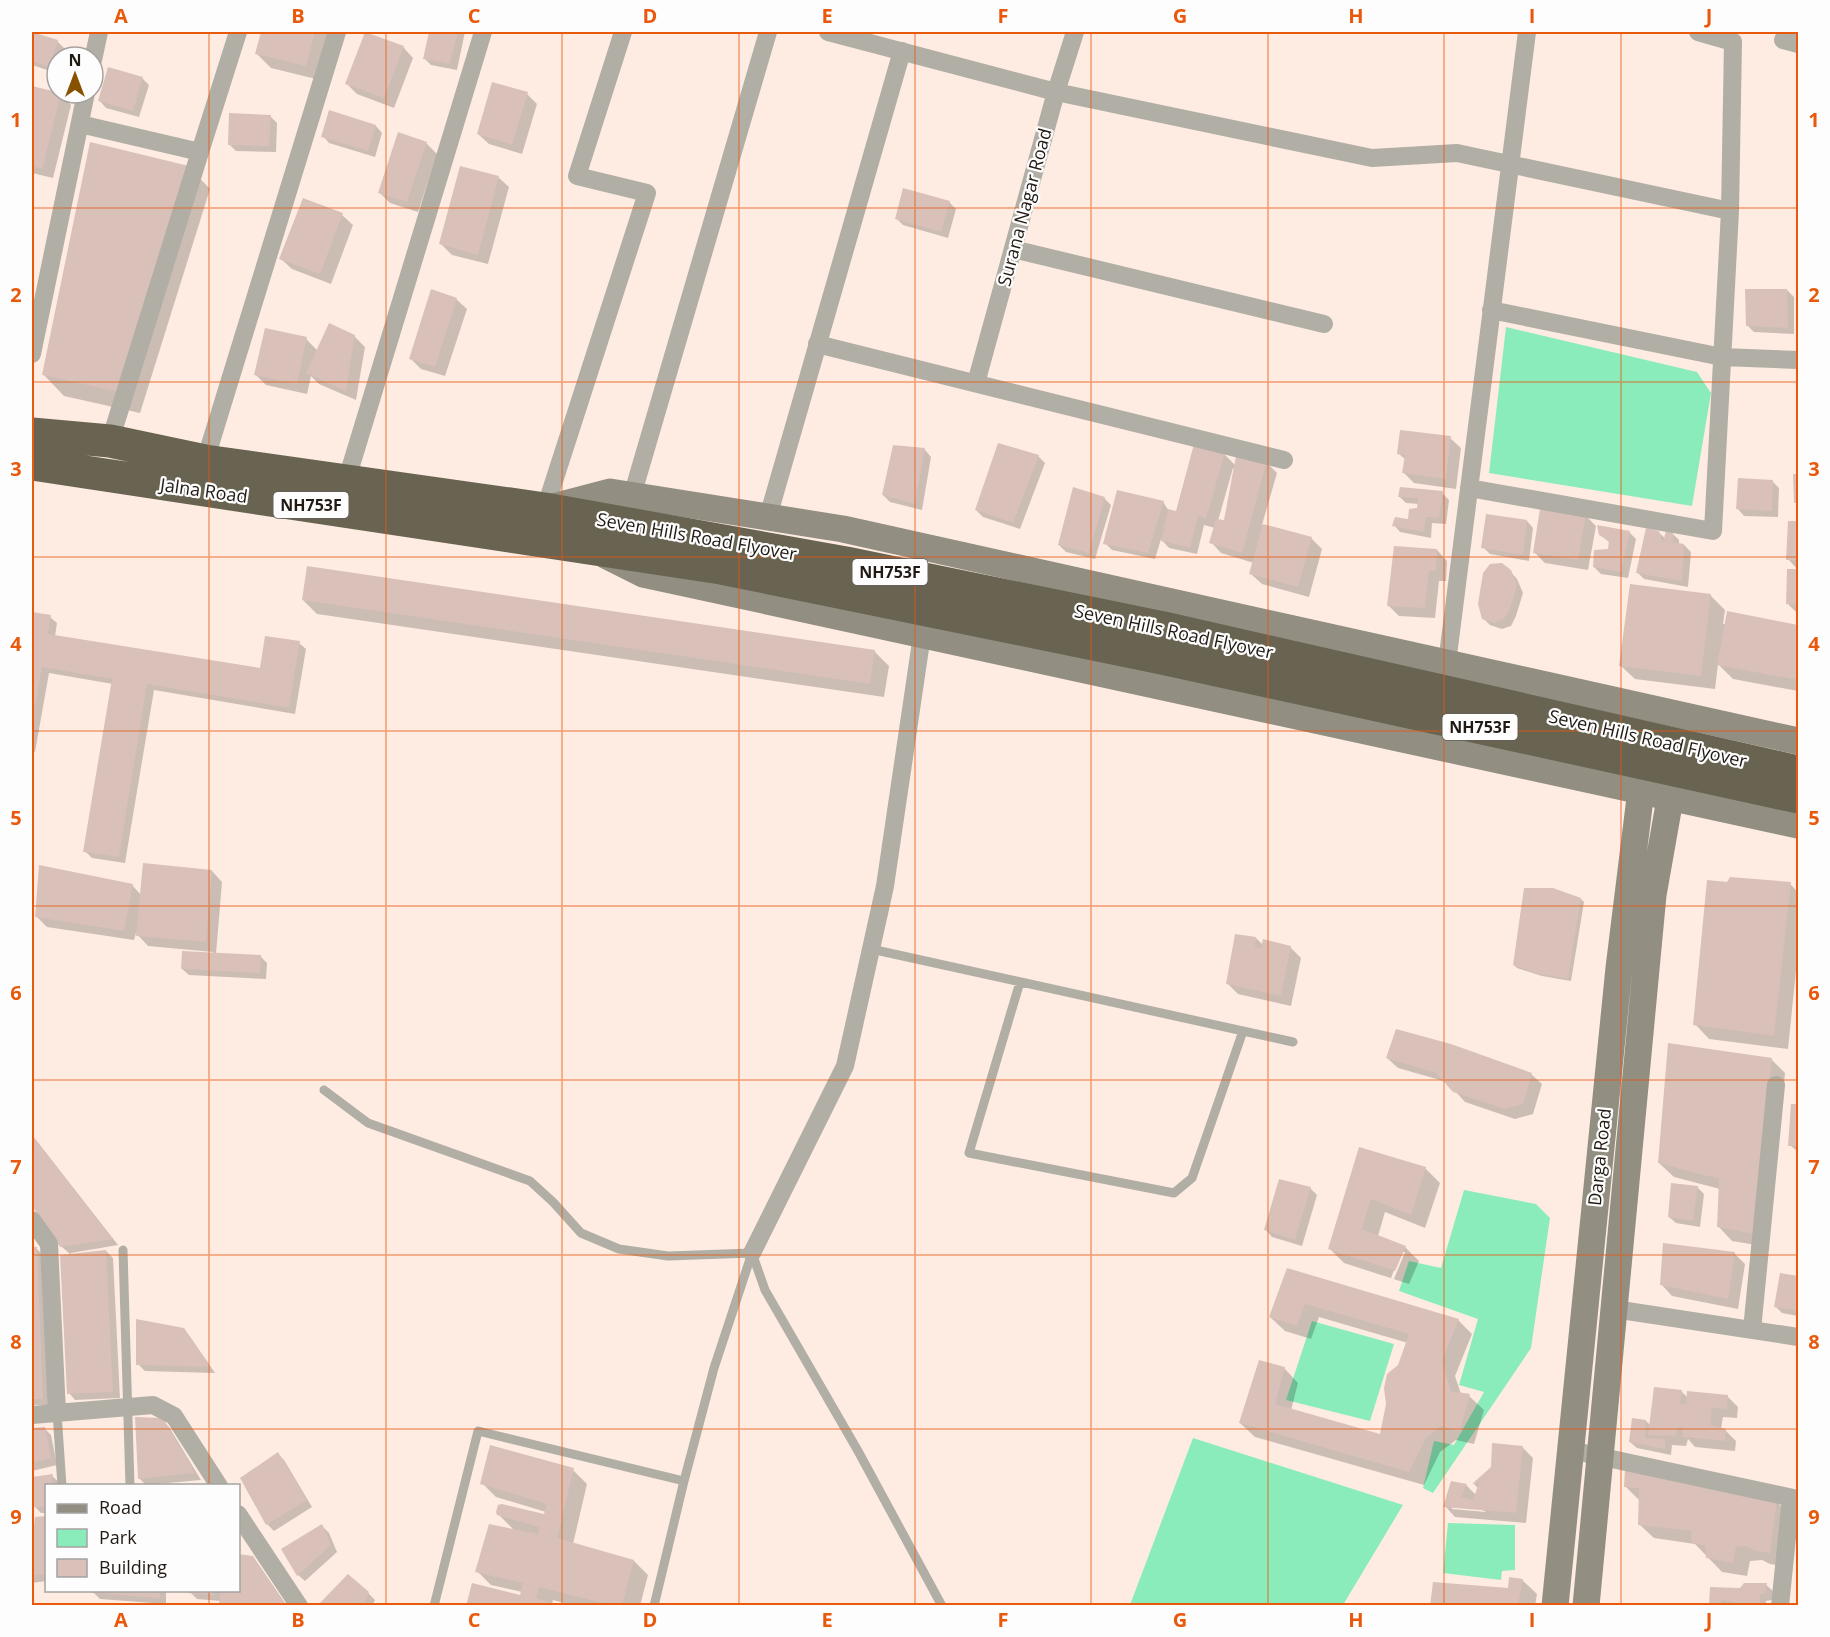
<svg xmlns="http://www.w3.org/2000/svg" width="1830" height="1637" viewBox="0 0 1830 1637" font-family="'Open Sans',sans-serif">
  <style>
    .park { fill: #8becbb }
    .shadow { fill: #0003; fill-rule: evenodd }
    .building { fill: #d9c0b9 }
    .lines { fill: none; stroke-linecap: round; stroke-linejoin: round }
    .lane { stroke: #b1aea5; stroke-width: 9 }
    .street { stroke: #b1aea5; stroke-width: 18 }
    .secondary { stroke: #928e81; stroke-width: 27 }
    .highway { stroke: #696451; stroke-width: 33 }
    .grid { fill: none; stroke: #e8590c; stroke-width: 1.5; stroke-opacity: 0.55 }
    .labels { text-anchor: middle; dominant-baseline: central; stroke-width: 4.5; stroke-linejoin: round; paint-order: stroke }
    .shield { fill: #fdfdfd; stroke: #635d5a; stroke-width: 1.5 }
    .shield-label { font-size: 16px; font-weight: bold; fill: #211914 }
    .street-label { font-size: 18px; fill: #211914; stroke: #fdfdfd }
    .neatline { fill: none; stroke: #e8590c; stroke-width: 2 }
    .grid-label { font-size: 20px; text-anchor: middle; font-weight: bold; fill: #e8590c }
  </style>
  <rect width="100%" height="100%" fill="#feece2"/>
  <path class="park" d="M1506 327 1697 372 1711 393 1692 506 1489 473Z
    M1464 1190 1536 1204 1550 1218 1531 1348 1433 1493 1423 1488 1434 1441 1454 1445 1484 1392 1459 1385 1478 1319 1399 1291 1409 1261 1441 1268Z
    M1312 1321 1394 1344 1370 1421 1286 1400Z
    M1193 1438 1403 1505 1343 1605H1130Z
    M1448 1523 1515 1525V1570L1502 1571 1501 1580 1443 1573Z"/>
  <path class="shadow" d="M262 32H332L320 80 271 68 257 54Z
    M430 32H465L457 70 431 65 424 58Z
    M32 33 57 41 64 48 61 57H57L56 73 32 65Z
    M403 47 413 58 394 108 357 94 346 83Z
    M142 78 149 85 139 117 106 108 100 101Z
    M32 87 60 94 71 105 53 178 32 173Z
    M527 94 537 104 522 154 489 144 478 134Z
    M330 112 376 126 382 133 375 157 329 143 323 136Z
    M270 116 277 123 276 152 236 151 229 144Z
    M426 143 437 154 418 212 390 203 380 193Z
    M189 167 210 189 140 413 64 396 43 374Z
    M498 177 509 187 488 264 452 255 441 244Z
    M303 200 342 215 353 225 331 284 292 269 281 259Z
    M949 202 956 209 948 238 903 225 896 218Z
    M1787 290 1794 297V334L1754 332 1748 326Z
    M456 299 467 309 445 376 421 369 410 358Z
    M354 336 365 347 356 400 319 384 311 376 307 394 266 385 256 375 306 339 318 351Z
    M1450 438 1461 448 1456 489 1414 483 1404 473 1406 460 1398 453Z
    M894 446 925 450 931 457 922 510 890 502 883 495Z
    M1224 454 1236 466 1266 462 1277 473 1262 525 1311 538 1322 549 1309 597 1262 584 1251 574 1254 563 1221 553 1211 542 1215 528 1204 525 1197 554 1169 548 1161 539 1155 559 1112 550 1105 543 1163 502 1169 511 1181 514ZM1233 468 1236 469 1225 522 1218 521Z
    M1038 456 1045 463 1020 529 983 517 976 510Z
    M1772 481 1779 488 1778 517 1744 516 1738 509Z
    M1442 493 1449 500 1446 524 1432 523 1431 538 1400 532 1394 525 1409 521 1418 510 1419 504 1406 503 1399 496Z
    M1104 498 1111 505 1095 559 1066 552 1059 545Z
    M1585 515 1596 526 1588 570 1545 563 1534 552Z
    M1527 521 1533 528 1529 561 1490 554 1483 547Z
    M1789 522H1798V570L1788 559Z
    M1629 532 1636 539 1628 578 1601 574 1594 567 1610 551V543L1601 535Z
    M1658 532 1666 539 1672 533 1679 540V545H1684L1691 552 1688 587 1644 579 1637 572Z
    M1437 550 1447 561 1446 581H1439L1435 618 1399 616 1388 605Z
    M1510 571 1517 579 1523 593 1516 616 1511 626 1502 629 1490 625 1483 618Z
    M1788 571H1798V614L1787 603Z
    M1631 586 1711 596 1725 610 1723 624H1726L1728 613 1798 626V691L1733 679 1718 664 1715 689 1635 679 1620 665Z
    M303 600 874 651 889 666 884 697 317 614Z
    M32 614 50 617 57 623 55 636 261 670 299 643 306 649 295 714 154 690 125 863 92 858 85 851 113 684 49 673 35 752 32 751Z
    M212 871 222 882 216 954 260 956 267 963 266 979 189 975 182 969 213 954V952L148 946 136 933 134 940 47 927 37 917 132 885 141 895Z
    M1728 884H1790L1798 892V951L1788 1049 1709 1039 1695 1024Z
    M1581 899 1584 902 1571 981 1542 976 1517 968 1514 965Z
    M1256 938 1263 945 1290 947 1301 958 1291 1006 1238 994 1227 983Z
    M1387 1058 1531 1074 1542 1084 1533 1114 1515 1119 1465 1102 1447 1082 1398 1068Z
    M1771 1059 1785 1073 1768 1247 1732 1241 1718 1226 1720 1189 1674 1177 1659 1163Z
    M1793 1106H1798V1152L1790 1145Z
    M32 1135 118 1245 71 1253V1255L106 1251 113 1258 120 1398 75 1400 69 1393 71 1255 61 1246 32 1203Z
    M1360 1149 1425 1168 1440 1183 1425 1228 1385 1212 1378 1236 1405 1247 1419 1261 1409 1284 1344 1263 1330 1249ZM1401 1252H1405L1394 1279 1391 1278Z
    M1697 1187 1704 1194 1700 1227 1676 1223 1669 1217Z
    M1310 1188 1317 1195 1302 1246 1272 1237 1266 1230Z
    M32 1248H36L43 1255 49 1405H32Z
    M1734 1253 1745 1264 1738 1309 1672 1296 1662 1285Z
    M1287 1270 1458 1320 1472 1334 1455 1376 1461 1394 1469 1396 1484 1410 1474 1444 1456 1440 1440 1452 1424 1485 1255 1437 1240 1423 1284 1368 1298 1383 1291 1410 1381 1436 1399 1365 1408 1343 1319 1317 1311 1339 1285 1331 1270 1317Z
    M1781 1275 1798 1278V1316L1782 1313 1775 1306Z
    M190 1337 215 1373 145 1371 138 1364Z
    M1681 1391 1688 1398 1727 1396 1738 1407 1737 1418 1723 1417 1721 1429 1725 1430 1736 1441 1735 1451 1695 1447 1688 1439 1686 1446 1672 1445 1671 1455 1637 1448 1630 1442 1646 1421 1651 1426Z
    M162 1420 169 1427 201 1480 146 1485 139 1478Z
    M45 1429 51 1435 57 1465 32 1471V1430Z
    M1522 1447 1533 1458 1526 1523 1455 1517 1445 1506 1466 1485 1476 1495 1478 1488 1474 1484 1492 1468ZM1452 1506 1479 1508 1486 1512 1452 1509Z
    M278 1454 284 1460 312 1507 274 1531 267 1524Z
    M573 1470 587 1484 573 1544 634 1561 648 1575 640 1606H574L553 1600 552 1604 521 1596 522 1592 491 1585 477 1571 515 1531 498 1514 545 1516 546 1512 496 1497 482 1483Z
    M1626 1470 1777 1502 1791 1516 1783 1566 1770 1564 1762 1560 1750 1561 1747 1576 1722 1572 1695 1544 1654 1538 1639 1524 1640 1501 1626 1487Z
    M52 1476 59 1482 58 1486H46V1513H41L34 1506 32 1479Z
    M36 1518H46V1581L32 1583V1547Z
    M322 1526 329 1533 337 1552 305 1581 298 1575Z
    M252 1557 259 1565 287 1606H223L221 1601 197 1599 190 1592V1590H238Z
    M1522 1580 1537 1594 1535 1606H1432L1509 1590Z
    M1766 1585 1773 1591 1772 1600 1766 1601V1606H1710L1741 1590Z
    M94 1590H166V1604L100 1599 93 1592Z
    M368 1593 375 1600 372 1606H319Z"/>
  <path class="building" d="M32 32 58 40 49 67 32 61Z
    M261 32H315L306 66 255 54Z
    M365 32 404 46 384 98 345 84Z
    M429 32H458L450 64 423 59Z
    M108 67 143 77 133 111 98 101Z
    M492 82 528 92 512 145 477 134Z
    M32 86 61 93 42 169 32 166Z
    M329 110 376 125 368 151 321 137Z
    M229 113 271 115 269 146 228 145Z
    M398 132 427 142 407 202 378 193Z
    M90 142 189 166 119 392 42 375Z
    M460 166 499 176 478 255 439 244Z
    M903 188 950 201 941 232 895 219Z
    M303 198 343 213 320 274 279 259Z
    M431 289 457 298 435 367 409 359Z
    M1745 289H1787L1788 328 1746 326Z
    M329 323 355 335 346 391 306 373Z
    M265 328 307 337 297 384 254 375Z
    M1400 430 1451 436 1446 479 1402 473 1405 455 1397 454Z
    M998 443 1039 455 1013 523 975 510Z
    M1194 444 1225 452 1206 519 1198 516 1190 548 1161 541 1168 509 1176 511Z
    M893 445 925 448 915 504 882 495Z
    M1236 456 1267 461 1242 553 1209 543 1216 519 1224 520Z
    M1793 474H1798V503H1794Z
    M1738 478 1773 480 1772 511 1736 509Z
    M1073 487 1105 497 1089 553 1058 545Z
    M1400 487 1443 491 1439 518 1426 517 1424 532 1392 526 1395 517 1408 519 1409 509 1417 508 1418 498 1398 497Z
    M1117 490 1164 501 1148 553 1103 544Z
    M1540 509 1586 514 1578 560 1533 553Z
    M1486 514 1527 520 1523 555 1481 548Z
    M1788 521H1798V560H1786Z
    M1263 524 1312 537 1298 587 1249 574Z
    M1597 525 1630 531 1621 572 1593 567 1594 550 1608 549 1609 541 1599 535Z
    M1646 528 1659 531 1663 543 1666 530 1673 531V542L1684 544 1682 581 1636 573Z
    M1394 546 1437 549 1436 571H1429L1425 608 1387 606Z
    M1502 563 1511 570 1517 585 1510 609 1504 619 1494 623 1482 619 1478 604 1483 573 1490 564Z
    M307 566 875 650 870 684 302 600Z
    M1787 569H1798V605L1786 604Z
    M1630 584 1711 594 1701 676 1619 666Z
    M1727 611 1798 625V680L1717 665Z
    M32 612 51 615 48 634 260 668 265 636 300 641 289 708 147 684 119 857 83 852 112 679 42 667 32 723Z
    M143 863 212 870 206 942 136 936Z
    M39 865 133 884 124 931 35 917Z
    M1730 877 1791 882 1774 1036 1693 1025 1707 880 1727 882Z
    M1524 888H1553L1581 898 1568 979 1538 974 1513 965Z
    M1235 934 1256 937 1255 947 1261 948 1263 939 1291 946 1281 996 1226 984Z
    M182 951 261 955 260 973 181 969Z
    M1396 1029 1451 1044 1532 1073 1523 1104 1504 1109 1453 1092 1436 1073 1386 1058Z
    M1668 1043 1772 1058 1754 1234 1717 1227 1719 1179 1658 1163Z
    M1791 1104H1798V1146H1788Z
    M32 1135 113 1239 60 1247 32 1206Z
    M1359 1147 1426 1167 1411 1215 1371 1199 1362 1229 1406 1246 1395 1271 1328 1249Z
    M1279 1179 1311 1187 1295 1240 1264 1230Z
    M1671 1183 1698 1186 1693 1221 1668 1217Z
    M1663 1243 1735 1252 1728 1299 1660 1285Z
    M32 1247H37L43 1399H32Z
    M106 1250 113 1392 67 1394 60 1255Z
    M1287 1268 1459 1319 1442 1361 1451 1391 1470 1394 1460 1431 1441 1426 1426 1438 1409 1472 1239 1423 1259 1360 1285 1367 1275 1404 1380 1434 1386 1404 1384 1388 1387 1374 1398 1365 1409 1334 1305 1304 1297 1326 1269 1317Z
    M1780 1273 1798 1276V1311L1774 1307Z
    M136 1319 184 1328 211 1367 136 1365Z
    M1654 1387 1682 1390 1680 1404H1686L1687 1391 1728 1395 1727 1409 1712 1408 1710 1425 1726 1429 1725 1441 1683 1437 1682 1427H1678L1675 1436 1648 1435Z
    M135 1417 163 1418 195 1473 138 1479Z
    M1632 1418 1646 1420 1645 1438 1665 1439V1449L1629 1442Z
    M45 1427 51 1458 32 1463V1428Z
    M1492 1443 1523 1446 1516 1513 1443 1507 1451 1481 1467 1484 1461 1497 1473 1500 1479 1483 1472 1484 1491 1467Z
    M490 1445 574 1468 557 1538 634 1560 622 1606H615L539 1587 536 1598 560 1606H466L472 1583 520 1595 523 1583 475 1572 489 1524 538 1534 539 1527 497 1515 496 1512 498 1505 502 1504 544 1514 547 1504 480 1484Z
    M278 1452 307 1500 266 1525 240 1478Z
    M1625 1468 1777 1500 1770 1553 1755 1551 1747 1546 1736 1547 1733 1563 1706 1558 1705 1546 1691 1542V1531L1638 1525 1639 1488 1624 1487Z
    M53 1474 51 1486H46V1507H33L32 1477Z
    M46 1516V1574L32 1576V1543L35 1517Z
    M322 1524 331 1545 297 1576 281 1549Z
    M238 1554 253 1556 286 1606 219 1604 221 1590H238Z
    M348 1574 369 1592 363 1606H317Z
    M1509 1577 1523 1579 1518 1606H1430L1433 1582 1508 1588Z
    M1744 1583H1767L1765 1594H1760V1606H1736L1737 1603 1722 1600 1720 1606H1709L1710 1587 1740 1588Z
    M93 1590H160V1598L92 1593Z
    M188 1590H214V1595L188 1593Z"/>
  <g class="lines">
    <path class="lane" d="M871 949 1293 1042
      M1020 982 969 1153 1174 1193 1192 1178 1243 1031
      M324 1090 368 1123 530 1181 553 1202 581 1233 619 1249 668 1256 752 1253
      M123 1250 130 1486
      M752 1253 765 1290 858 1451 942 1606
      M57 1413 62 1486
      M434 1606 478 1431 684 1481
      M654 1606 684 1481 714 1368 752 1253"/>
    <path class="street" d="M828 32 1056 92 1372 158 1457 153 1730 211
      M1783 40 1798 44
      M93 60 99 32
      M80 124 200 152 238 32
      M1013 249 1324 324
      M1491 310 1722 357 1798 360
      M817 344 1284 460
      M32 354 86 93
      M976 383 1056 92 1075 32
      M110 441 200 152
      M205 461 337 32
      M346 482 483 32
      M1469 488 1713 531 1730 211 1733 42 1698 32
      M632 496 768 32
      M545 509 647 193 577 176 623 32
      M768 517 902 51
      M1447 663 1527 32
      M32 1220 49 1244 57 1413
      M752 1253 845 1066 885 886 922 635
      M1614 1309 1798 1337
      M1752 1330 1776 1085
      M32 1415 153 1405 174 1416 219 1486
      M1570 1450 1798 1499
      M238 1514 299 1606
      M1780 1606 1791 1498"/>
    <path class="secondary" d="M549 508 610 492 843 529 1798 741
      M607 556 643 574 1798 825
      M1555 1606 1619 968 1643 774
      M1586 1606 1653 895 1673 782"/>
    <path class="highway" d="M32 434 110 441 205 461 545 509 846 563 1168 629 1798 772
      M32 464 721 568 1162 658 1798 797"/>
  </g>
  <path class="grid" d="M209 32V1486M386 32V1606M562 32V1606M739 32V1606M915 32V1606M1091 32V1606M1268 32V1606M1444 32V1606M1621 32V1606M32 208H1798M32 382H1798M32 557H1798M32 731H1798M32 906H1798M32 1080H1798M32 1255H1798M32 1429H1798M209 1590V1606"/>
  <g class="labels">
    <g class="shield">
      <rect x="273.5" y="492" width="75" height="26" rx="4.5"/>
      <rect x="852.5" y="559" width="75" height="26" rx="4.5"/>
      <rect x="1442.5" y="714" width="75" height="26" rx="4.5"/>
    </g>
    <g class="shield-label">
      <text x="311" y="505">NH753F</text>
      <text x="890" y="572">NH753F</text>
      <text x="1480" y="727">NH753F</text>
    </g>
    <g class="street-label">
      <text transform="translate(1024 207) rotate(-75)">Surana Nagar Road</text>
      <text transform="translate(204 490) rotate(8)">Jalna Road</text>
      <text transform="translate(697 536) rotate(10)">Seven Hills Road Flyover</text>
      <text transform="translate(1174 631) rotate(12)">Seven Hills Road Flyover</text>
      <text transform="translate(1648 738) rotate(13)">Seven Hills Road Flyover</text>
      <text transform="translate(1599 1157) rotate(-84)">Darga Road</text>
    </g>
  </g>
  <rect width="1830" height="1637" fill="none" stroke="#fdfdfd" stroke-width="66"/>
  <rect x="45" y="1484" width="195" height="108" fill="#fdfdfd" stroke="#a5a2a0" stroke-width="1.5"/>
  <rect x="57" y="1504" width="30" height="9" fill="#928e81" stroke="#a5a2a0" stroke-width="1.5"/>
  <text x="99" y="1514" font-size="18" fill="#211914">Road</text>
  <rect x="57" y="1529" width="30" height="18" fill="#8becbb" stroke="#a5a2a0" stroke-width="1.5"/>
  <text x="99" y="1544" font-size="18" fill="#211914">Park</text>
  <rect x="57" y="1559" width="30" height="18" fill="#d9c0b9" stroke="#a5a2a0" stroke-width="1.5"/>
  <text x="99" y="1574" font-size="18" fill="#211914">Building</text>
  <g transform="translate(75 75)"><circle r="28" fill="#fdfdfd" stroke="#a5a2a0" stroke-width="1.5"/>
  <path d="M0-4.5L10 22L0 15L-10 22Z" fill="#875200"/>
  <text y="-9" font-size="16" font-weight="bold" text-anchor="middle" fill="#211914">N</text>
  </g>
  <rect x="33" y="33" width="1764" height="1571" class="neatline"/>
  <g class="grid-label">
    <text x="121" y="23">A</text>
    <text x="298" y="23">B</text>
    <text x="474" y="23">C</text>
    <text x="650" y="23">D</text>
    <text x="827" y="23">E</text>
    <text x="1003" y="23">F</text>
    <text x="1180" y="23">G</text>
    <text x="1356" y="23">H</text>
    <text x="1532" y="23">I</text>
    <text x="1709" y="23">J</text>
    <text x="16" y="127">1</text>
    <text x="1814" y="127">1</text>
    <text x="16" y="302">2</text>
    <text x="1814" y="302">2</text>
    <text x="16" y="476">3</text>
    <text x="1814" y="476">3</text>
    <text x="16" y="651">4</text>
    <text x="1814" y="651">4</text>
    <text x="16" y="825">5</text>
    <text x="1814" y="825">5</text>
    <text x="16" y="1000">6</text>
    <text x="1814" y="1000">6</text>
    <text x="16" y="1174">7</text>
    <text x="1814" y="1174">7</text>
    <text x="16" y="1349">8</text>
    <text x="1814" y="1349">8</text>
    <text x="16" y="1524">9</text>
    <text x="1814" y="1524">9</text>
    <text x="121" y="1627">A</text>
    <text x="298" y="1627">B</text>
    <text x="474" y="1627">C</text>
    <text x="650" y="1627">D</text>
    <text x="827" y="1627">E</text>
    <text x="1003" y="1627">F</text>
    <text x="1180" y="1627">G</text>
    <text x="1356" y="1627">H</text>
    <text x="1532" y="1627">I</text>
    <text x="1709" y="1627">J</text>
  </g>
</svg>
